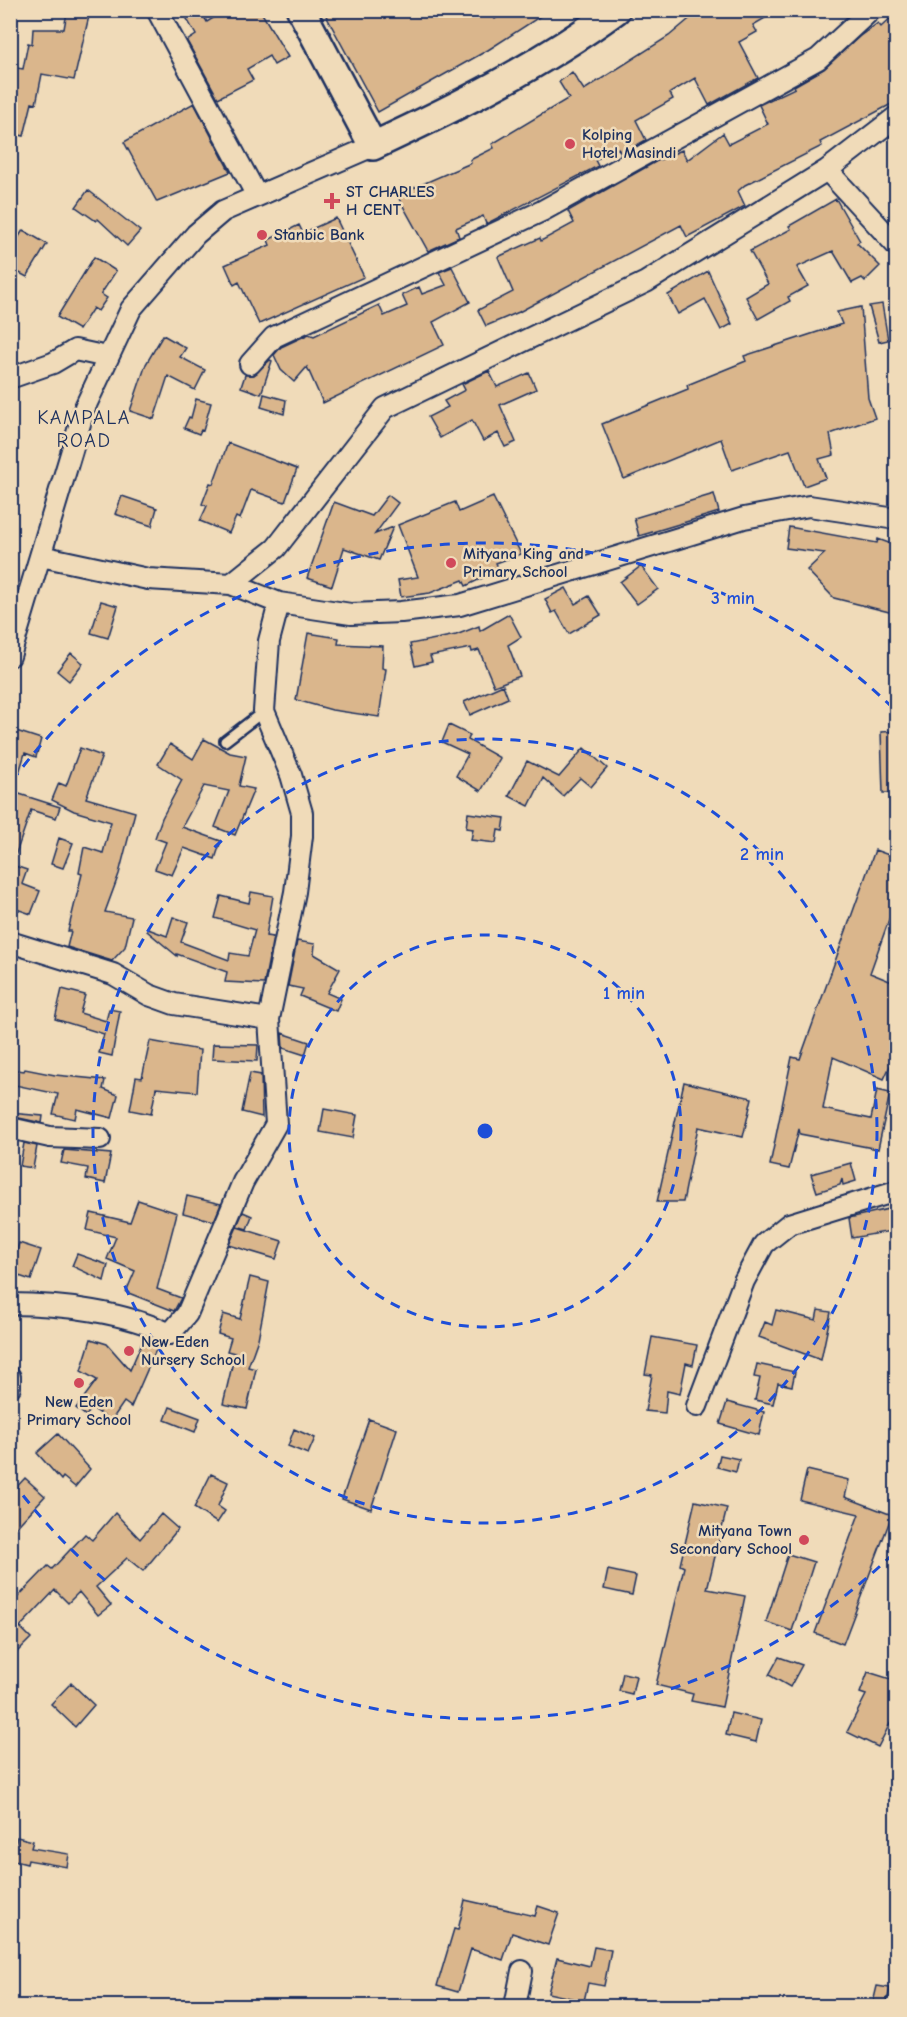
<svg xmlns="http://www.w3.org/2000/svg" width="907" height="2017" viewBox="0 0 907 2017" font-family="'Comic Neue',sans-serif">
  <style>
    .building { fill: #dab68c; stroke: #1b2f5e; stroke-width: 1.5 }
    .lines { fill: none; stroke-linecap: round; stroke-linejoin: round }
    .lane-casing { stroke: #1b2f5e; stroke-width: 14 }
    .street-casing { stroke: #1b2f5e; stroke-width: 24 }
    .secondary-casing { stroke: #1b2f5e; stroke-width: 32 }
    .lane { stroke: #f0dbb9; stroke-width: 9 }
    .street { stroke: #f0dbb9; stroke-width: 20 }
    .secondary { stroke: #f0dbb9; stroke-width: 27 }
    .ring { fill: none; stroke: #1d4ed8; stroke-width: 3; stroke-dasharray: 10 8 }
    .poi-dot { fill: #d1495b; stroke: #f0dbb9; stroke-width: 2 }
    .labels { text-anchor: middle; dominant-baseline: central; stroke-width: 5; stroke-linejoin: round; paint-order: stroke }
    .poi-label { font-size: 16px; font-weight: bold; fill: #1b2f5e; stroke: #f0dbb9; text-anchor: start }
    .quarter-label { font-size: 20px; letter-spacing: 1.5px; fill: #1b2f5e; stroke: #f0dbb9 }
    .centre { fill: #1d4ed8; stroke: #f0dbb9; stroke-width: 3 }
    .ring-label { font-size: 18px; text-anchor: middle; font-weight: bold; fill: #1d4ed8; stroke: #f0dbb9; stroke-width: 5; stroke-linejoin: round; paint-order: stroke }
  </style>
  <rect width="100%" height="100%" fill="#f0dbb9"/>
  <filter id="ink" filterUnits="userSpaceOnUse"><feTurbulence type="fractalNoise" baseFrequency=".0167" numOctaves="2"/><feDisplacementMap in="SourceGraphic" scale="12" xChannelSelector="R" yChannelSelector="G"/><feConvolveMatrix kernelMatrix="1 2 1 2 8 2 1 2 1" color-interpolation-filters="sRGB"/></filter>
  <g filter="url(#ink)">
    <path class="building" d="M182 10H200L207 22 226 10H260L288 57 274 65 269 56 247 69 253 80 218 98 187 41 196 35Z
      M323 10H490L495 19 508 10H550L488 50 378 112Z
      M700 10H779L753 25 757 32 739 42 758 78 709 105 695 78 670 93 673 99 636 120 646 140 621 154 618 148 595 160 598 166 486 224 483 216 456 228 459 237 428 251 397 195 471 163 470 160 494 148 492 144 569 98 559 82 572 72 584 90 669 36Z
      M67 12 89 16 74 80 42 74 36 104 32 103 24 136 10 133V67L23 69 28 43 32 44 33 29H64Z
      M897 12V101L820 142 822 146 745 185 738 191 745 206 687 237 681 225 519 312 486 326 478 310 513 292 498 257 540 238 541 241 574 223 568 211 657 161 682 150 687 160 723 133 729 144 768 124 759 105 795 88 794 86 824 69 860 36 878 23 881 27Z
      M194 103 230 172 157 202 124 142Z
      M88 190 140 231 127 246 98 219 96 221 76 207Z
      M836 199 860 241 857 243 880 266 865 281 862 278 852 283 833 251 797 267 808 286 788 297 790 301 758 319 746 297 768 284 750 251 791 229 789 226Z
      M336 218 364 277 259 324 239 282 234 285 225 265 270 245 268 240 299 225 303 233Z
      M23 230 47 244 27 277 10 268V251Z
      M94 257 116 271 101 294 107 298 98 311 93 308 79 330 57 317Z
      M452 267 470 302 433 322 444 345 323 403 307 367 294 382 281 370 274 355 281 347 309 334 314 336 379 305 384 316 407 306 402 295 419 287 422 294 446 285 439 272Z
      M708 271 732 324 721 330 705 299 678 314 668 295Z
      M882 304 888 340 879 342 869 306Z
      M861 307 868 398 875 418 830 434 834 455 819 459 826 478 804 486 790 450 732 470 721 439 624 479 602 424 688 389 687 385 746 361 744 356 842 324 837 312Z
      M163 335 186 348 180 357 205 370 195 390 168 376 154 419 130 411 146 364Z
      M270 360 272 361 261 394 241 387 245 375H254Z
      M489 371 497 387 529 373 536 389 500 405 516 442 505 447 498 433 483 441 472 420 440 438 428 417 448 407 444 401 465 390 462 384Z
      M264 394 286 400 284 414 261 407Z
      M196 399 211 403 203 431 201 430 199 434 184 428 189 417 191 418Z
      M228 443 297 469 285 502 251 490 240 519 236 517 229 533 200 521 207 506 202 504 210 483 213 484Z
      M714 494 719 512 639 536 634 518Z
      M388 495 398 503 375 534 393 527 379 560 344 548 332 586 307 578 334 502 372 516Z
      M122 496 157 508 152 526 115 514Z
      M493 497 521 554 496 563 499 570 466 586 463 580 430 593 401 597 398 580 418 577 398 525 455 502 459 512Z
      M789 527 877 543 878 539 897 546V614L834 598 807 570 825 553 786 548Z
      M641 566 658 589 637 604 620 582Z
      M566 588 575 604 589 596 601 615 569 634 556 611 552 613 545 599Z
      M101 601 118 606 108 638 91 633Z
      M509 614 521 637 508 645 520 676 494 686 479 650 472 652 471 648 430 656 432 662 415 666 410 644 456 635 479 626 480 631Z
      M308 633 339 638 338 644 383 646 382 668 386 669 379 717 332 710 296 700Z
      M71 653 83 663 69 681 57 671Z
      M503 685 508 698 470 715 464 702Z
      M449 725 470 735 468 740 500 758 481 791 456 776 468 754 442 742Z
      M10 729 41 739 36 757 25 753 14 790 10 789Z
      M897 731V793H883L881 732Z
      M204 739 230 753 246 756 239 786 254 789 235 835 215 827 229 791 204 786 182 827 221 841 215 859 184 848 172 875 155 869 166 842 155 838 162 818 182 780 158 764 170 744 193 759Z
      M80 748 102 756 86 798 135 812 119 874 105 912 132 917 125 947 112 961 67 947 71 931H68L82 874 79 873 84 847 103 853 111 822 74 811 52 800 59 783 66 786Z
      M584 748 607 768 591 787 580 778 563 796 543 778 529 806 509 796 527 761 559 777Z
      M10 791 60 807 56 818 31 810 12 865 27 870 22 884 40 891 31 914 14 908 10 912Z
      M468 813 505 818 503 831 498 830 496 843 471 840 473 829 466 828Z
      M59 838 73 843 63 868 51 864Z
      M875 850 897 858V897L870 973 897 984V1051L884 1079 833 1057 823 1109 871 1119 877 1090 890 1093 878 1149 800 1134 799 1129 789 1169 770 1165 792 1057 800 1059Z
      M251 892 273 896 266 936 273 937 264 984 225 982 227 972 177 954V956L147 931 148 929 167 936 173 917 188 922 181 942 229 960 230 953 248 956 255 930 215 918 221 896 249 903Z
      M297 941 315 944 314 954 340 969 327 993 341 999 336 1011 300 996 303 989 288 986Z
      M62 989 85 995 80 1013 106 1021 109 1009 120 1011 112 1056 99 1053 104 1034 55 1019Z
      M282 1033 309 1042 305 1055 283 1048Z
      M150 1041 200 1050 197 1092 156 1088 151 1114 130 1110 136 1077 142 1078Z
      M213 1044 258 1045 257 1061 212 1059Z
      M10 1069 24 1071 25 1069 55 1075 105 1080 103 1089 118 1095 112 1118 77 1109 75 1119 53 1114 58 1094 10 1084Z
      M250 1073 261 1075 262 1117 242 1112Z
      M684 1082 752 1098 743 1137 698 1127 683 1202H657Z
      M324 1109 357 1115 353 1138 320 1132Z
      M10 1113 43 1116 42 1123 10 1116Z
      M24 1143 37 1146 33 1168 20 1166Z
      M64 1150 111 1154 105 1183 86 1179 88 1168 61 1163Z
      M851 1163 856 1181 843 1185 842 1179 840 1185 817 1192 811 1174Z
      M187 1196 221 1204 214 1221 183 1213Z
      M138 1200 177 1213 157 1289 181 1298 174 1311 126 1292 135 1271 107 1259 116 1237 87 1230 91 1213 130 1222Z
      M893 1208 897 1230 852 1238 849 1218Z
      M243 1212 252 1216 247 1229 237 1226Z
      M237 1227 282 1241 276 1259 229 1245Z
      M19 1243 41 1250 31 1280 10 1273Z
      M77 1254 108 1265 104 1281 72 1266Z
      M250 1277 269 1282 258 1339 248 1367 256 1369 247 1409 223 1404 235 1353 227 1351 231 1338 218 1334 223 1314 240 1319Z
      M776 1310 816 1320 818 1310 831 1312 821 1360 759 1337 765 1322 772 1325Z
      M652 1337 697 1345 693 1365 686 1363 680 1394 667 1391 665 1413 645 1411 652 1375 645 1374Z
      M144 1338 158 1345 131 1407 124 1402 111 1421 92 1408 86 1416 76 1408 97 1380 81 1371 91 1339 107 1344 130 1370Z
      M757 1364 795 1372 792 1386 778 1383 773 1404 755 1400 760 1378 754 1377Z
      M727 1402 764 1412 759 1435 720 1424Z
      M170 1407 200 1418 195 1432 165 1420Z
      M369 1419 397 1429 371 1509 342 1499Z
      M294 1429 315 1438 308 1454 288 1446Z
      M58 1434 90 1469 75 1487 63 1477 61 1480 37 1453Z
      M720 1455 739 1459 736 1472 717 1467Z
      M807 1470 849 1480 845 1497 892 1515 843 1644 815 1633 859 1514 800 1500Z
      M211 1474 228 1482 218 1506 225 1511 217 1523 194 1508Z
      M25 1478 45 1496 10 1534V1494Z
      M695 1501 727 1508 707 1589 745 1596 722 1707 691 1701 693 1694 656 1685 684 1567 680 1565Z
      M115 1513 140 1539 161 1514 178 1529 143 1571 127 1558 96 1587 111 1605 98 1615 79 1592 68 1603 55 1590 20 1627 31 1638 10 1659V1605L48 1566 52 1569 85 1534 92 1540Z
      M788 1554 814 1562 792 1631 766 1622Z
      M608 1570 636 1576 632 1595 604 1589Z
      M779 1657 802 1665 790 1687 769 1675Z
      M868 1672 897 1681V1710L878 1747 847 1732 866 1695 860 1693Z
      M623 1673 636 1676 632 1694 619 1691Z
      M71 1683 94 1705 75 1727 51 1704Z
      M731 1713 761 1720 756 1742 726 1735Z
      M17 1837 33 1841 31 1848 69 1854 67 1867 28 1860 27 1864 11 1860 10 1845H15Z
      M465 1900 535 1916 538 1906 559 1913 548 1945 512 1933 503 1960 471 1949 458 1992 437 1986 454 1929 458 1930Z
      M594 1947 611 1950 604 1986 588 1983 584 2001 548 1993 557 1958 590 1966Z
      M877 1986 890 1988 886 2007H872Z"/>
    <g class="lines">
      <defs>
        <path id="lane" d="M225 741 264 711"/>
        <path id="street" d="M157 10 257 196
          M827 170 896 245
          M250 364 274 337 542 211 818 59 871 10
          M10 378 53 363 75 350 107 357
          M41 556 148 579 231 584 276 548 385 408 646 282 827 170 896 117
          M231 584 279 603 269 641 264 711 291 775 302 813V836L295 892 269 1019
          M279 603 351 614 401 612 460 605 744 518 809 506 896 519
          M10 656 85 407 131 309 196 234 223 211 373 146
          M10 942 113 974 149 995 174 1004 269 1019 276 1124 243 1182 187 1314 170 1334C125 1312 61 1304 10 1304
          M10 1128 50 1137 100 1139
          M10 1377V1387
          M697 1406 744 1281 764 1244 789 1224 896 1191
          M515 2006 522 1971"/>
        <path id="secondary" d="M301 10 373 146C457 107 541 65 616 10"/>
      </defs>
      <use href="#lane" class="lane-casing"/>
      <use href="#street" class="street-casing"/>
      <use href="#secondary" class="secondary-casing"/>
      <use href="#lane" class="lane"/>
      <use href="#street" class="street"/>
      <use href="#secondary" class="secondary"/>
    </g>
  </g>
  <g class="ring">
    <circle cx="485" cy="1131" r="196"/>
    <circle cx="485" cy="1131" r="392"/>
    <path d="M893 1554A588 588 0 0 1 12 1481M12 781A588 588 0 0 1 893 708"/>
  </g>
  <g class="poi-dot">
    <circle cx="570" cy="144" r="6"/>
    <path d="M329 192h6v6h6v6h-6v6h-6v-6h-6v-6h6z"/>
    <circle cx="262" cy="235" r="6"/>
    <circle cx="451" cy="563" r="6"/>
    <circle cx="129" cy="1351" r="6"/>
    <circle cx="79" cy="1383" r="6"/>
    <circle cx="804" cy="1540" r="6"/>
  </g>
  <g class="labels">
    <g class="poi-label">
      <text x="582" y="135">Kolping<tspan x="582" dy="18">Hotel Masindi</tspan></text>
      <text x="346" y="192">ST CHARLES<tspan x="346" dy="18">H CENT</tspan></text>
      <text x="274" y="235">Stanbic Bank</text>
      <text x="463" y="554">Mityana King and<tspan x="463" dy="18">Primary School</tspan></text>
      <text x="141" y="1342">New Eden<tspan x="141" dy="18">Nursery School</tspan></text>
      <text x="79" y="1402" text-anchor="middle">New Eden<tspan x="79" dy="18">Primary School</tspan></text>
      <text x="792" y="1531" text-anchor="end">Mityana Town<tspan x="792" dy="18">Secondary School</tspan></text>
    </g>
    <g class="quarter-label">
      <text x="84" y="417">KAMPALA<tspan x="84" dy="23">ROAD</tspan></text>
    </g>
  </g>
  <circle cx="485" cy="1131" r="9" class="centre"/>
  <g class="ring-label">
    <text x="733" y="604">3 min</text>
    <text x="762" y="860">2 min</text>
    <text x="624" y="999">1 min</text>
  </g>
  <rect width="907" height="2017" fill="none" stroke="#f0dbb9" stroke-width="36"/>
  <rect x="18" y="18" width="871" height="1981" fill="none" stroke="#1b2f5e" stroke-width="2" filter="url(#ink)"/>
</svg>
